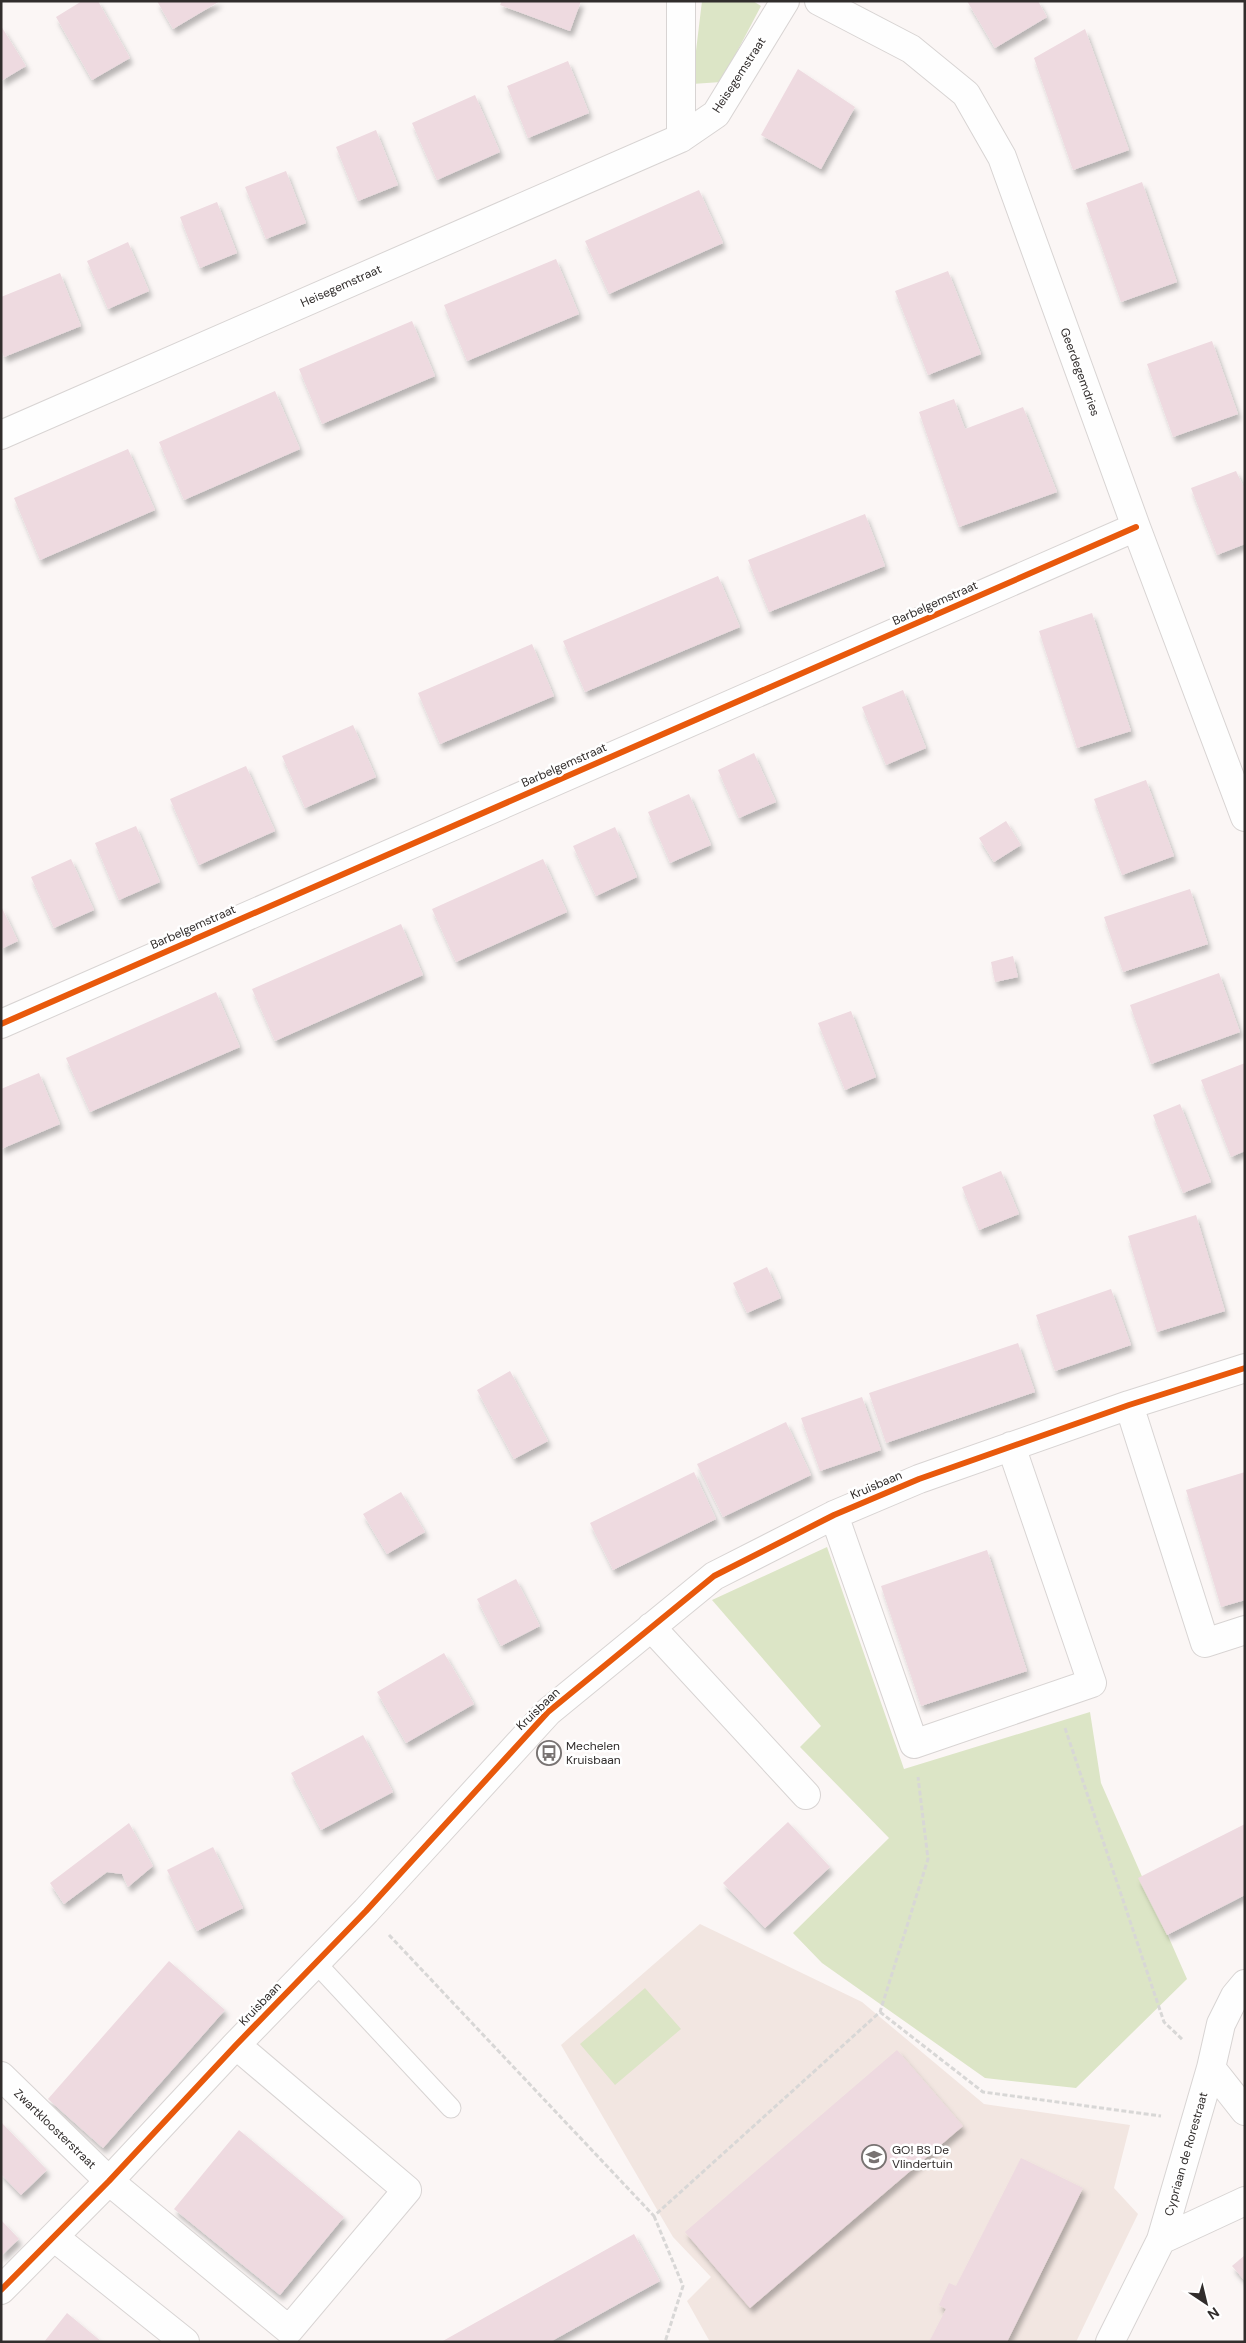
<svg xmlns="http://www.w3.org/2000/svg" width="1246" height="2343" viewBox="0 0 1246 2343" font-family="'DM Sans',sans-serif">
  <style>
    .built { fill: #f2e6e1 }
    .green { fill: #dce5c6 }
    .building { fill: #eedae0; filter: url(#shadow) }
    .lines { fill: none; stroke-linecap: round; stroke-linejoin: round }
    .lane-casing { stroke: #d8d4d3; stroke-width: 21 }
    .street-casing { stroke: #d8d4d3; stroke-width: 30 }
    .path { stroke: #d8d7d6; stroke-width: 3; stroke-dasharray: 5 2.5; stroke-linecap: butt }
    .lane { stroke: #fefefe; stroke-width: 19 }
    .street { stroke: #fefefe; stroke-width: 28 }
    .cycleway-casing { stroke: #fff; stroke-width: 9 }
    .cycleway { stroke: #e8590c; stroke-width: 6 }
    .labels { text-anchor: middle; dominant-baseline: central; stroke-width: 5; stroke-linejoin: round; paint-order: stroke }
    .street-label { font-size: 12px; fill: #312d2c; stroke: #fff }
    .poi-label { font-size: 12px; fill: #312d2c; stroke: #fff; text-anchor: start }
  </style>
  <defs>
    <filter id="shadow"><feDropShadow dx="3" dy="5.5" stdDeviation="2.5" flood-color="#0004"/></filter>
  </defs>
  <rect width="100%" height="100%" fill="#fbf6f5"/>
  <path class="built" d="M700 1924 862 2002 984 2104 1130 2125 1114 2188 1138 2214 1076 2342H710L687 2301 711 2277 673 2237 561 2045Z"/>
  <path class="green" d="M702 1H753L761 6 721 82 692 84Z
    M827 1547 904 1769 1090 1712 1101 1783 1187 1979 1076 2088 985 2078 822 1963 793 1933 889 1838 800 1747 821 1726 712 1600Z
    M645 1988 681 2029 615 2085 580 2044Z"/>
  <path class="building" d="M82 1H98L130 58 92 80 56 17Z
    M157 1H220L173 29Z
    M502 1H581L570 31 500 5Z
    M967 1H1038L1047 17 995 48Z
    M1 26 26 66 1 81Z
    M1085 29 1129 150 1073 170 1034 58Z
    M568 61 589 113 528 138 507 86Z
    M798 69 855 107 821 169 761 135Z
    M475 95 500 152 437 180 412 123Z
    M376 130 398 185 358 201 336 147Z
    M286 171 306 223 266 239 245 187Z
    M1142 182 1177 282 1121 302 1086 203Z
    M699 190 723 243 609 294 585 241Z
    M217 202 237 253 200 268 180 217Z
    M128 242 149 291 108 309 87 261Z
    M556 259 579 314 467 361 444 305Z
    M948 271 981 354 928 375 895 291Z
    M60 273 81 326 4 357 1 349V297Z
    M412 321 435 376 322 424 299 369Z
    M1212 341 1238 414 1173 437 1147 364Z
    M275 391 300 449 184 500 159 442Z
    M954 399 965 429 1023 407 1057 492 959 527 919 412Z
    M128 449 155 510 40 560 14 498Z
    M1236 471 1245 490V544L1217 555 1191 488Z
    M865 514 885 566 769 612 748 560Z
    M718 576 740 627 585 692 563 641Z
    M1092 613 1131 731 1077 748 1039 631Z
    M532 644 554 696 440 744 418 693Z
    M903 690 926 748 886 765 862 707Z
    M353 725 376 777 305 808 282 756Z
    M754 753 776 802 739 818 718 770Z
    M246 766 275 831 199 865 170 799Z
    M1146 780 1174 856 1122 875 1094 799Z
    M689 794 711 845 670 863 648 812Z
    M1006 821 1021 845 994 862 979 838Z
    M136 826 160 882 119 900 95 843Z
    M615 827 637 877 596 896 573 846Z
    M71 859 94 910 54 928 31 877Z
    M543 859 567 912 456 962 432 909Z
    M1190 889 1208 944 1123 972 1104 917Z
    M1 906 18 941 1 949Z
    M401 924 423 975 275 1041 252 989Z
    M1013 956 1018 977 995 982 991 962Z
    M1219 973 1240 1032 1151 1064 1130 1005Z
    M216 992 240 1047 90 1112 66 1058Z
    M851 1011 876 1077 845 1090 818 1023Z
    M1245 1063V1151L1231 1157 1201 1080Z
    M39 1073 60 1124 1 1149V1089Z
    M1180 1104 1211 1182 1183 1193 1153 1115Z
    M1001 1171 1019 1214 979 1230 962 1187Z
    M1196 1215 1225 1311 1157 1332 1128 1236Z
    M767 1267 781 1298 747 1313 733 1283Z
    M1111 1289 1131 1345 1055 1371 1036 1315Z
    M1018 1343 1035 1392 886 1443 869 1393Z
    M510 1371 548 1441 514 1459 477 1390Z
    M862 1397 881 1450 820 1471 801 1418Z
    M786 1422 811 1475 723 1517 697 1464Z
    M694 1472 716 1519 613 1570 590 1523Z
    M1245 1472V1600L1221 1607 1186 1490Z
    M401 1492 425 1532 387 1554 363 1514Z
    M987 1550 1027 1671 921 1706 881 1586Z
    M516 1579 540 1626 501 1646 477 1599Z
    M444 1653 474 1704 406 1743 377 1692Z
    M363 1735 393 1792 321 1830 291 1773Z
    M788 1822 830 1867 765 1928 723 1883Z
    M129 1823 153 1866 128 1887 122 1874 107 1872 64 1904 50 1883Z
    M1245 1824V1895L1167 1935 1138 1878Z
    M213 1847 243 1908 197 1931 167 1870Z
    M169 1961 225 2010 103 2148 48 2099Z
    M897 2050 963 2126 750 2308 685 2232Z
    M1 2122 47 2170 21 2195 1 2174Z
    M239 2130 344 2217 280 2295 174 2209Z
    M1021 2158 1083 2188 1007 2342H929L946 2309 939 2305 949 2283 956 2286Z
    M1 2220 19 2239 1 2256Z
    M634 2234 660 2281 627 2299 550 2342H441Z
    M1245 2255V2281L1232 2266Z
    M67 2313 102 2342H44Z"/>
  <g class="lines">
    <defs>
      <path id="lane" d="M316 1963 451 2108"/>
      <path id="street" d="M819 1 911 49 966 94 1002 157 1136 527 1245 817
        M681 138V1
        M1 435 681 138 716 114 785 1
        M1 1024 1136 527
        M1129 1405 1205 1643 1245 1630
        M834 1515 914 1744 1092 1683 1011 1446
        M651 1627 806 1795
        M1211 2068 1245 2111
        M1 2076 109 2181 289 2330 407 2190 236 2045
        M54 2237 185 2342
        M1161 2240 1245 2201
        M1 2290 109 2181 236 2045 366 1911 548 1712 714 1576 834 1515 919 1479 1129 1405 1245 1368
        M1110 2342 1161 2240 1211 2068 1221 2024 1235 1996 1245 1984"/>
    </defs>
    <use href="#lane" class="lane-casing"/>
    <use href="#street" class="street-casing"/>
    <path class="path" d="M1065 1728 1164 2022 1183 2040
      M389 1935 654 2216 880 2012 928 1859 918 1777
      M880 2012 983 2092 1161 2116
      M654 2216 683 2286 665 2342"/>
    <use href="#lane" class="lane"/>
    <use href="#street" class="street"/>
    <defs>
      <path id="cycleway" d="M1 1024 1136 527
        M1 2290 109 2181 236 2045 366 1911 548 1712 714 1576 834 1515 919 1479 1129 1405 1245 1368"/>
    </defs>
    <use href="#cycleway" class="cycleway-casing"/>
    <use href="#cycleway" class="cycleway"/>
  </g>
  <defs>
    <symbol id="bus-ring" viewBox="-11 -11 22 22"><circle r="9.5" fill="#fff" stroke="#787372" stroke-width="1.5"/><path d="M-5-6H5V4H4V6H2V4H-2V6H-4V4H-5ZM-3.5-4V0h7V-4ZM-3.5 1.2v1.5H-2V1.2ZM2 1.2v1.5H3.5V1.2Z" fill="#787372"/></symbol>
    <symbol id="school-ring" viewBox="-11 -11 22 22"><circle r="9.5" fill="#fff" stroke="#787372" stroke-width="1.5"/><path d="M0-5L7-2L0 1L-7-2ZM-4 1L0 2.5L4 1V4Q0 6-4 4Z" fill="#787372"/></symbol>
  </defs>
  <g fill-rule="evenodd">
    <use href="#bus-ring" x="535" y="1739" width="28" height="28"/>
    <use href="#school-ring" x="860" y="2143" width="28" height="28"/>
  </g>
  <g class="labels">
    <g class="street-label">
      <text transform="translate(739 75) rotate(-57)">Heisegemstraat</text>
      <text transform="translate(341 286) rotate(-24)">Heisegemstraat</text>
      <text transform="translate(1080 372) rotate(70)">Geerdegemdries</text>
      <text transform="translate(935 603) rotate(-24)">Barbelgemstraat</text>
      <text transform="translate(564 765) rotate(-24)">Barbelgemstraat</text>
      <text transform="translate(193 927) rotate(-24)">Barbelgemstraat</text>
      <text transform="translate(876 1485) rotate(-23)">Kruisbaan</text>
      <text transform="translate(538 1709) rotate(-44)">Kruisbaan</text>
      <text transform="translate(260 2004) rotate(-46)">Kruisbaan</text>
      <text transform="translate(55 2129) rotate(44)">Zwartkloosterstraat</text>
      <text transform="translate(1186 2154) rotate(-74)">Cypriaan de Rorestraat</text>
    </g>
    <g class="poi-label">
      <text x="566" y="1746">Mechelen<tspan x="566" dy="14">Kruisbaan</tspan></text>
      <text x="892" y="2150">GO! BS De<tspan x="892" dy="14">Vlindertuin</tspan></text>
    </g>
  </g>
  <rect width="1246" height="2343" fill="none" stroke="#312d2c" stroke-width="5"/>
  <g transform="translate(1206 2303) rotate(145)" stroke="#ffffff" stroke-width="4" paint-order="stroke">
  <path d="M0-4L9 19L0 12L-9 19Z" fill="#312d2c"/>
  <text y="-8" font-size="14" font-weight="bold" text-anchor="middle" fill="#312d2c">N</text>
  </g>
</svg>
